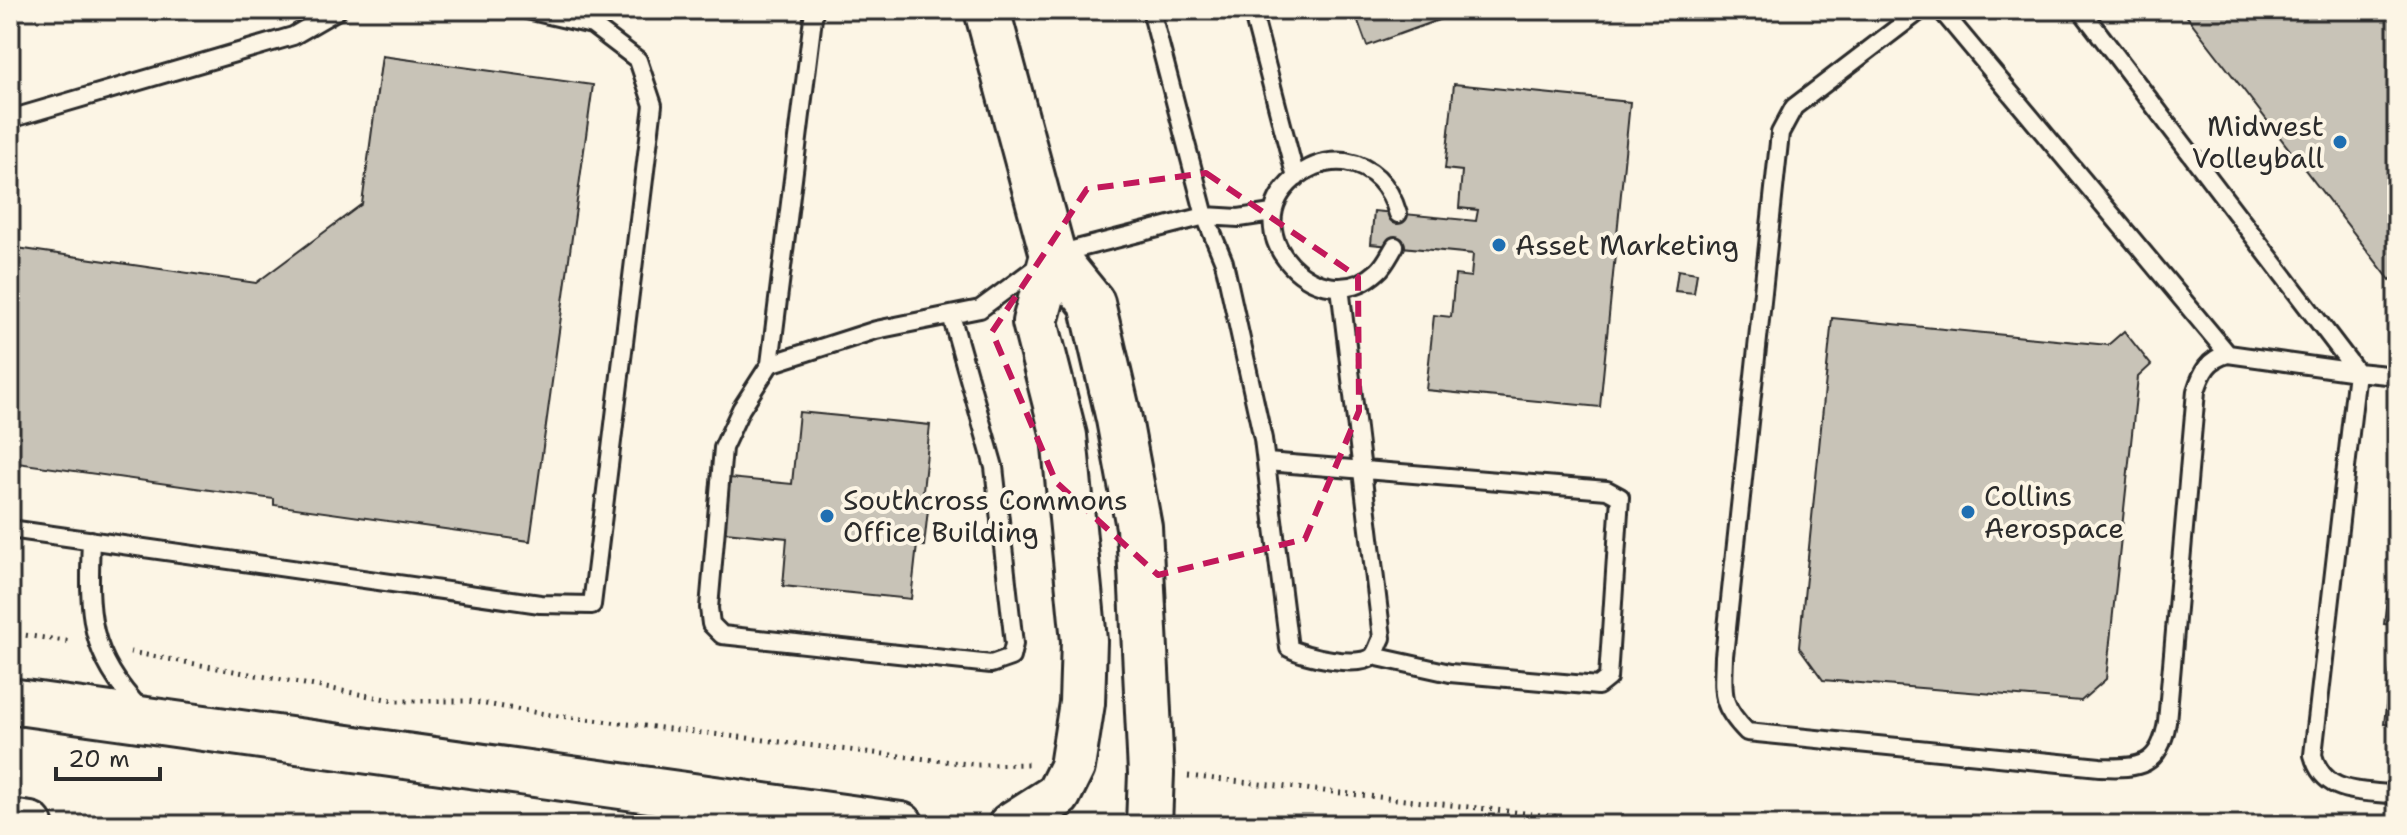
<svg xmlns="http://www.w3.org/2000/svg" width="2407" height="835" viewBox="0 0 2407 835" font-family="'Shantell Sans',sans-serif">
  <style>
    .building { fill: #c8c3b7; stroke: #2b2b2b; stroke-width: 2 }
    .lines { fill: none; stroke-linecap: round; stroke-linejoin: round }
    .lane-casing { stroke: #2b2b2b; stroke-width: 22 }
    .secondary-casing { stroke: #2b2b2b; stroke-width: 50 }
    .highway-casing { stroke: #2b2b2b; stroke-width: 50 }
    .path { stroke: #2b2b2b; stroke-width: 5; stroke-dasharray: 2 6; stroke-linecap: butt }
    .lane { stroke: #fcf5e5; stroke-width: 16 }
    .secondary { stroke: #fcf5e5; stroke-width: 44 }
    .highway { stroke: #fcf5e5; stroke-width: 44 }
    .marked { fill: none; stroke: #c2185b; stroke-width: 6; stroke-dasharray: 16 10; stroke-linejoin: round }
    .poi-dot { fill: #1f6fb2; stroke: #fcf5e5; stroke-width: 3 }
    .labels { text-anchor: middle; dominant-baseline: central; stroke-width: 8; stroke-linejoin: round; paint-order: stroke }
    .poi-label { font-size: 28px; fill: #2b2b2b; stroke: #fcf5e5; text-anchor: start }
  </style>
  <rect width="100%" height="100%" fill="#fcf5e5"/>
  <filter id="ink" filterUnits="userSpaceOnUse"><feTurbulence type="fractalNoise" baseFrequency=".0125" numOctaves="2"/><feDisplacementMap in="SourceGraphic" scale="16" xChannelSelector="R" yChannelSelector="G"/><feConvolveMatrix kernelMatrix="1 2 1 2 8 2 1 2 1" color-interpolation-filters="sRGB"/></filter>
  <g filter="url(#ink)">
    <path class="building" d="M1354 10H1466L1367 46Z
      M2182 10H2397V274L2390 280Z
      M382 56 593 85 530 541 274 505V499L10 462V247L256 283 362 204Z
      M1454 84 1630 102 1600 407 1426 390 1434 315 1451 317 1455 275 1471 277 1473 254 1371 244 1374 211 1476 221 1478 210 1459 208 1462 171 1445 169Z
      M1678 270 1697 273 1694 293 1675 291Z
      M1832 318 2108 345 2124 331 2151 365 2138 377 2106 679 2081 701 1823 680 1799 647Z
      M799 412 930 425 922 500H929L924 546 917 545 911 599 783 586 787 538 725 532 730 478 792 484Z
      M2388 589 2397 590V725L2384 724 2395 625 2384 624Z"/>
    <g class="lines">
      <defs>
        <path id="lane" d="M814 10 770 364 876 330 980 309 1053 255 1205 216 1224 262 1263 439 1289 648C1304 656 1359 669 1373 656 1377 652 1379 643 1382 638L1340 287
          M1151 10 1205 216 1239 218 1272 213
          M1252 10 1296 178
          M1921 10 1794 107 1780 133 1724 656C1723 693 1719 704 1747 732L2100 767C2140 769 2160 766 2167 722L2196 391C2202 372 2208 359 2228 354L2357 372
          M1941 10 2228 354
          M2081 10 2357 372
          M10 119 293 36 338 10
          M1395 246C1390 254 1385 265 1378 271 1321 324 1231 233 1294 179 1308 167 1326 160 1345 162 1375 167 1390 187 1398 214
          M770 364 741 409 723 448 709 608 711 624 722 635 991 664 1011 657 1014 644 994 467 951 315
          M2397 376 2357 372 2313 755C2324 796 2361 790 2397 795
          M1267 462 1607 490 1620 497 1608 678 1598 686 1450 673 1373 656
          M10 529 540 604 592 605 653 105 638 60 592 25 527 10
          M91 540C88 612 88 655 141 709"/>
        <path id="secondary" d="M987 10 1053 255 1092 303 1119 419 1139 527 1151 773 1149 825
          M1011 825 1058 795 1072 767 1082 703 1084 641 1064 436 1035 322 1053 255"/>
        <path id="highway" d="M10 701 901 825
          M10 822 30 825"/>
      </defs>
      <use href="#lane" class="lane-casing"/>
      <use href="#secondary" class="secondary-casing"/>
      <use href="#highway" class="highway-casing"/>
      <path class="path" d="M10 633 72 642
        M130 652 397 701H468L551 715 977 765 1031 764
        M1188 776 1632 825"/>
      <use href="#lane" class="lane"/>
      <use href="#secondary" class="secondary"/>
      <use href="#highway" class="highway"/>
    </g>
  </g>
  <path class="marked" d="M1206 173 1358 277 1359 411 1305 539 1158 575 1056 482 992 332 1087 189Z"/>
  <g class="poi-dot">
    <circle cx="2340" cy="142" r="8"/>
    <circle cx="1499" cy="245" r="8"/>
    <circle cx="1968" cy="512" r="8"/>
    <circle cx="827" cy="516" r="8"/>
  </g>
  <g class="labels">
    <g class="poi-label">
      <text x="2324" y="126" text-anchor="end">Midwest<tspan x="2324" dy="32">Volleyball</tspan></text>
      <text x="1515" y="245">Asset Marketing</text>
      <text x="1984" y="496">Collins<tspan x="1984" dy="32">Aerospace</tspan></text>
      <text x="843" y="500">Southcross Commons<tspan x="843" dy="32">Office Building</tspan></text>
    </g>
  </g>
  <rect width="2407" height="835" fill="none" stroke="#fcf5e5" stroke-width="40"/>
  <rect x="20" y="20" width="2367" height="795" fill="none" stroke="#2b2b2b" stroke-width="3" filter="url(#ink)"/>
  <path d="M56 767v12h104v-12" fill="none" stroke="#2b2b2b" stroke-width="4"/>
  <text x="68" y="767" font-size="24" fill="#2b2b2b" stroke="#fcf5e5" stroke-width="6" paint-order="stroke">20 m</text>
</svg>
